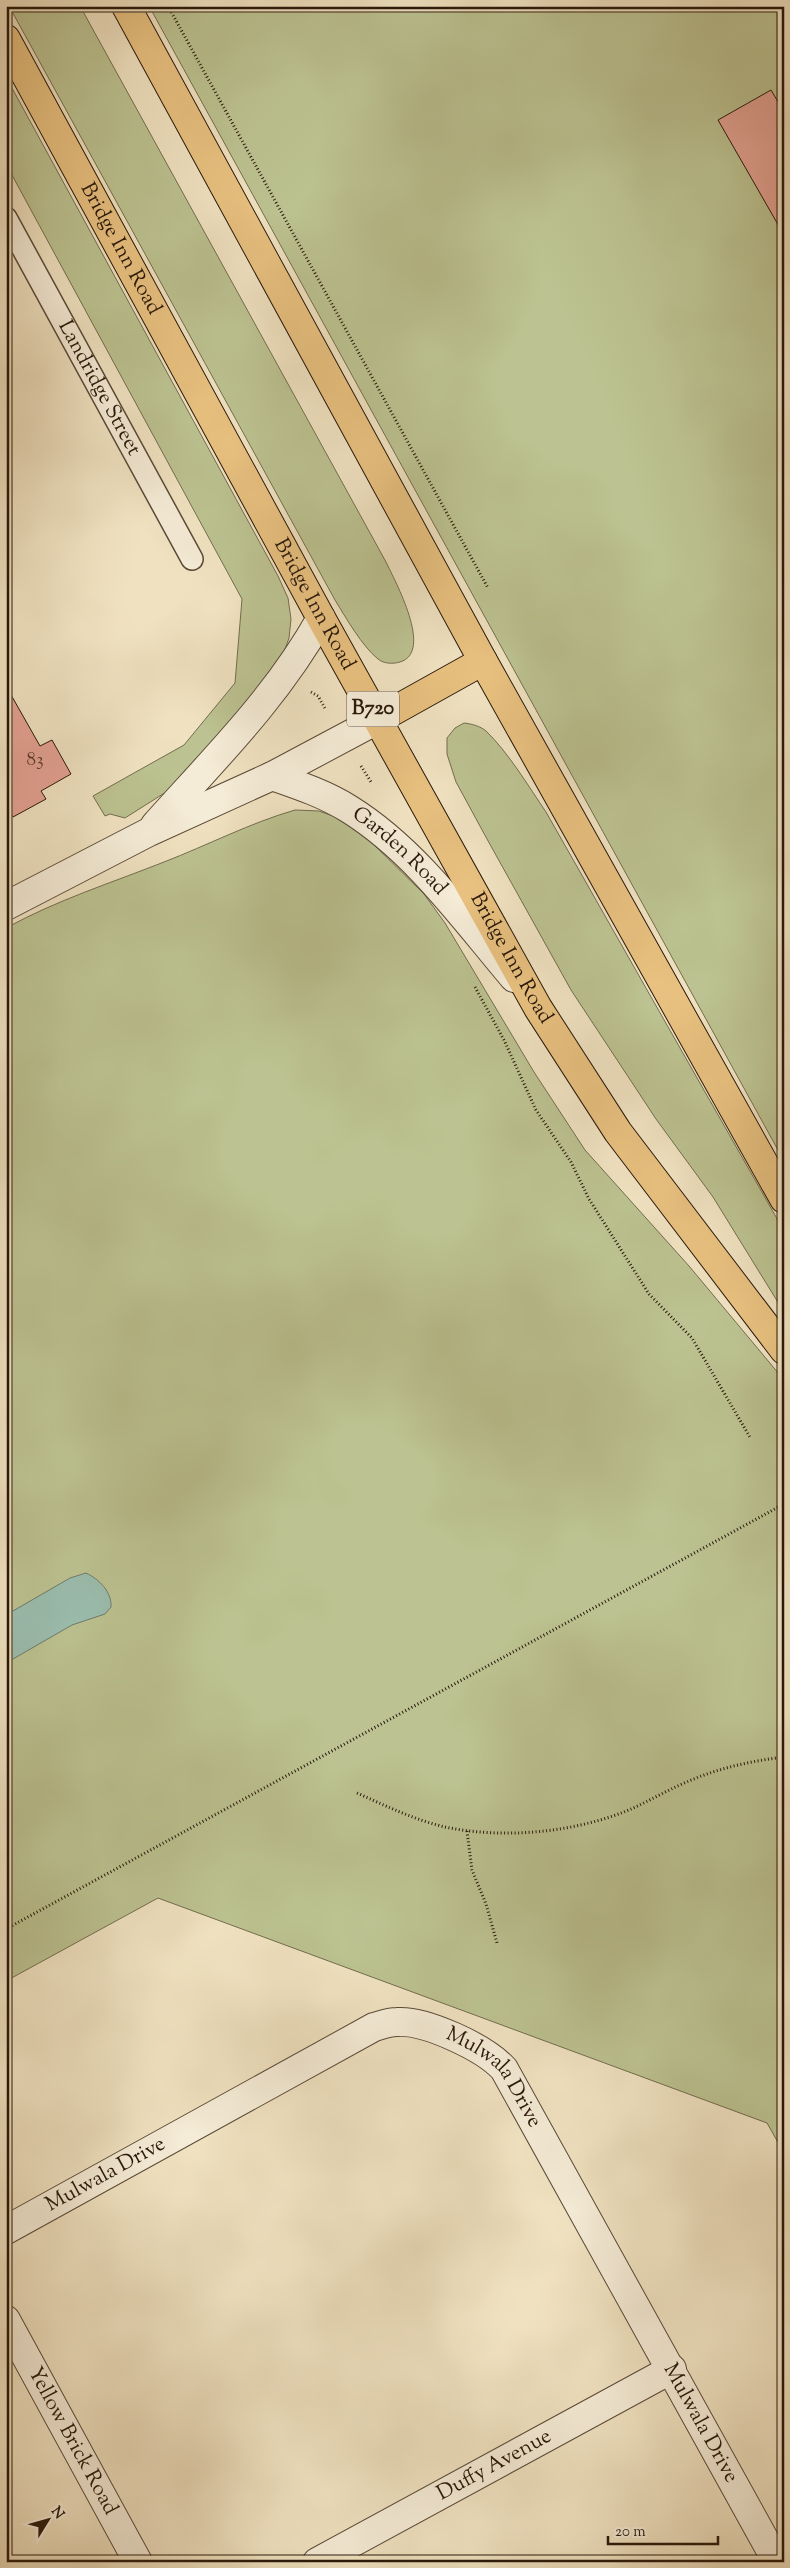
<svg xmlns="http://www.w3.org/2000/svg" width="790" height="2568" viewBox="0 0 790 2568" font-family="'Sorts Mill Goudy',serif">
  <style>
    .green { fill: #bcc291; stroke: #726d4e }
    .water { fill: #9bbeaf; stroke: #6d7c6d }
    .building { fill: #e4a293; stroke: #28180b }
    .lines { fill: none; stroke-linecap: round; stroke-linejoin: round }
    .lane-casing { stroke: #5a4a38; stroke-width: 24 }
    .street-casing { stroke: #5a4a38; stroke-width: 30 }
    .primary-casing { stroke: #28180b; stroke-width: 30 }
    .path { stroke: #28180b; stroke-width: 3; stroke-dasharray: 1 2.5; stroke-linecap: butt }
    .lane { stroke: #f5ecd7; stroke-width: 21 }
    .street { stroke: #f5ecd7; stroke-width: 28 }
    .primary { stroke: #e8c180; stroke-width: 28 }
    .labels { text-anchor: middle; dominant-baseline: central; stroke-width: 5; stroke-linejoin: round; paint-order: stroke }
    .number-label { font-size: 19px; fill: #573a2d }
    .shield { fill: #f5ecd7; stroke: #665848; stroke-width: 1 }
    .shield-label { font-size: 20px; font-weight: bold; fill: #28180b }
    .street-label { font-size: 21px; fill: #28180b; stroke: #f5ecd7 }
  </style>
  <rect width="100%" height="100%" fill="#f0e2c1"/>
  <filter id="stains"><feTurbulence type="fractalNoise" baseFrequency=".004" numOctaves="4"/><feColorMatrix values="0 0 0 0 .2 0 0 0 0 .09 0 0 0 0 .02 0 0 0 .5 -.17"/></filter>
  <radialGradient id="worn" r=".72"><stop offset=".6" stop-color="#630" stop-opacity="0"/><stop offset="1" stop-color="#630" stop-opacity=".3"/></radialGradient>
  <path class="green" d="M9 6H80L386 562C395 581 434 652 400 662 393 664 384 664 378 659 362 646 346 618 335 600Z
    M149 6H784V1161Z
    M6 77 278 576 288 598 291 619 289 638 283 655 266 679 174 787 125 818 110 814 105 816 93 796 184 745 235 683 242 599 6 164Z
    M464 723C472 724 480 726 486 731 508 752 529 787 546 812L784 1231V1312L713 1197 656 1119 571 990 487 839 456 782 447 754V738L455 728Z
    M295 810 319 811 341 819 364 835 424 894 445 923 534 1072 585 1150 689 1266 784 1380V2153L767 2123 158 1898 6 1981V928C57 900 111 883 164 862 208 845 250 823 295 810Z"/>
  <path class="water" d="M86 1573C99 1579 112 1592 111 1607L105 1614 72 1625 6 1663V1615L70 1578Z"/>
  <path class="building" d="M771 90 784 112V235L718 120Z
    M6 686 40 746 52 740 71 774 41 791 46 799 13 817 6 805Z"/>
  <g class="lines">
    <defs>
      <g id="lane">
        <path id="s1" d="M6 218 192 559"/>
      </g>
      <g id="street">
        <path id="s2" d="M272 776C298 785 325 794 349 809 415 850 464 919 514 978"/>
        <path d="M155 825C215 758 277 697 321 618"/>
        <path d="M6 906 149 832 272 776 379 719"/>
        <path id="s3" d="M6 2230 374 2027C381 2025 389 2022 397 2022 426 2020 485 2048 504 2069L777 2562"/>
        <path id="s4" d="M6 2320 138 2562"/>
        <path id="s5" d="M317 2562 672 2369"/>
      </g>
      <g id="primary">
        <path d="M126 6 483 661 784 1199"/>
        <path id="s6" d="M6 39 321 618 538 1008 618 1132 784 1350"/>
        <path d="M379 719 483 661"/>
      </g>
    </defs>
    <use href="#lane" class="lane-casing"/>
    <use href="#street" class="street-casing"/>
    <use href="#primary" class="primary-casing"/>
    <path class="path" d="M168 6 488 588
      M311 692 318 696 326 710
      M361 766 371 782
      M475 987 504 1040 536 1110 571 1162 589 1199 649 1294 692 1338 751 1439
      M357 1793C386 1806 415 1820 445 1827 503 1839 569 1833 624 1812 646 1803 667 1790 689 1781 719 1768 751 1761 784 1757
      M467 1831 472 1870 486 1904 497 1943
      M6 1929 784 1504"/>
    <use href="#lane" class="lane"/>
    <use href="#street" class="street"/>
    <use href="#primary" class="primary"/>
  </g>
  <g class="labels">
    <g class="number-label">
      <text x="35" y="760">83</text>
    </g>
    <rect class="shield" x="347" y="691.5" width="52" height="35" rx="4"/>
    <g class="shield-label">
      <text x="373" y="709">B720</text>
    </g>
    <g class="street-label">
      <text stroke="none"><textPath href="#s6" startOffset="239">Bridge Inn Road</textPath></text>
      <text stroke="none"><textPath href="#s1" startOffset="194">Landridge Street</textPath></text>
      <text stroke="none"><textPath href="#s6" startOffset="644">Bridge Inn Road</textPath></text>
      <text stroke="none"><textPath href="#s2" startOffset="150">Garden Road</textPath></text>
      <text stroke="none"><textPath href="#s6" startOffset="1049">Bridge Inn Road</textPath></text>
      <text stroke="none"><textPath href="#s3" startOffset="562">Mulwala Drive</textPath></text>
      <text stroke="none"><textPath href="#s3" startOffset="114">Mulwala Drive</textPath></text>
      <text stroke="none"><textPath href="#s3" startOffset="968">Mulwala Drive</textPath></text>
      <text stroke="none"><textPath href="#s4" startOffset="138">Yellow Brick Road</textPath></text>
      <text stroke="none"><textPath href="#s5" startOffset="202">Duffy Avenue</textPath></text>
    </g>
  </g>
  <rect width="790" height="2568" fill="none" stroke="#f0e2c1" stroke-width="25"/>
  <rect x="8" y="8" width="775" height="2553" fill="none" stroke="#28180b" stroke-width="2.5"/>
  <rect x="12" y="12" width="765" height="2543" fill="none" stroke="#28180b"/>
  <g transform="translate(48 2520) rotate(53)" stroke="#f5ecd7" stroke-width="4" paint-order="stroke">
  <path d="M0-4L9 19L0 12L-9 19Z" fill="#28180b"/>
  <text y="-8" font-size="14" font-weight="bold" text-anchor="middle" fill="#28180b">N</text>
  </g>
  <path d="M608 2536v8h110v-8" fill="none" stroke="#28180b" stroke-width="2.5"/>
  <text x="615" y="2536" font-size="15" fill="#28180b" stroke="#f5ecd7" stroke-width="4" paint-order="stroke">20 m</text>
  <rect width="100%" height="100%" filter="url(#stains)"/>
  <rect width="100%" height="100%" fill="url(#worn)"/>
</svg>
